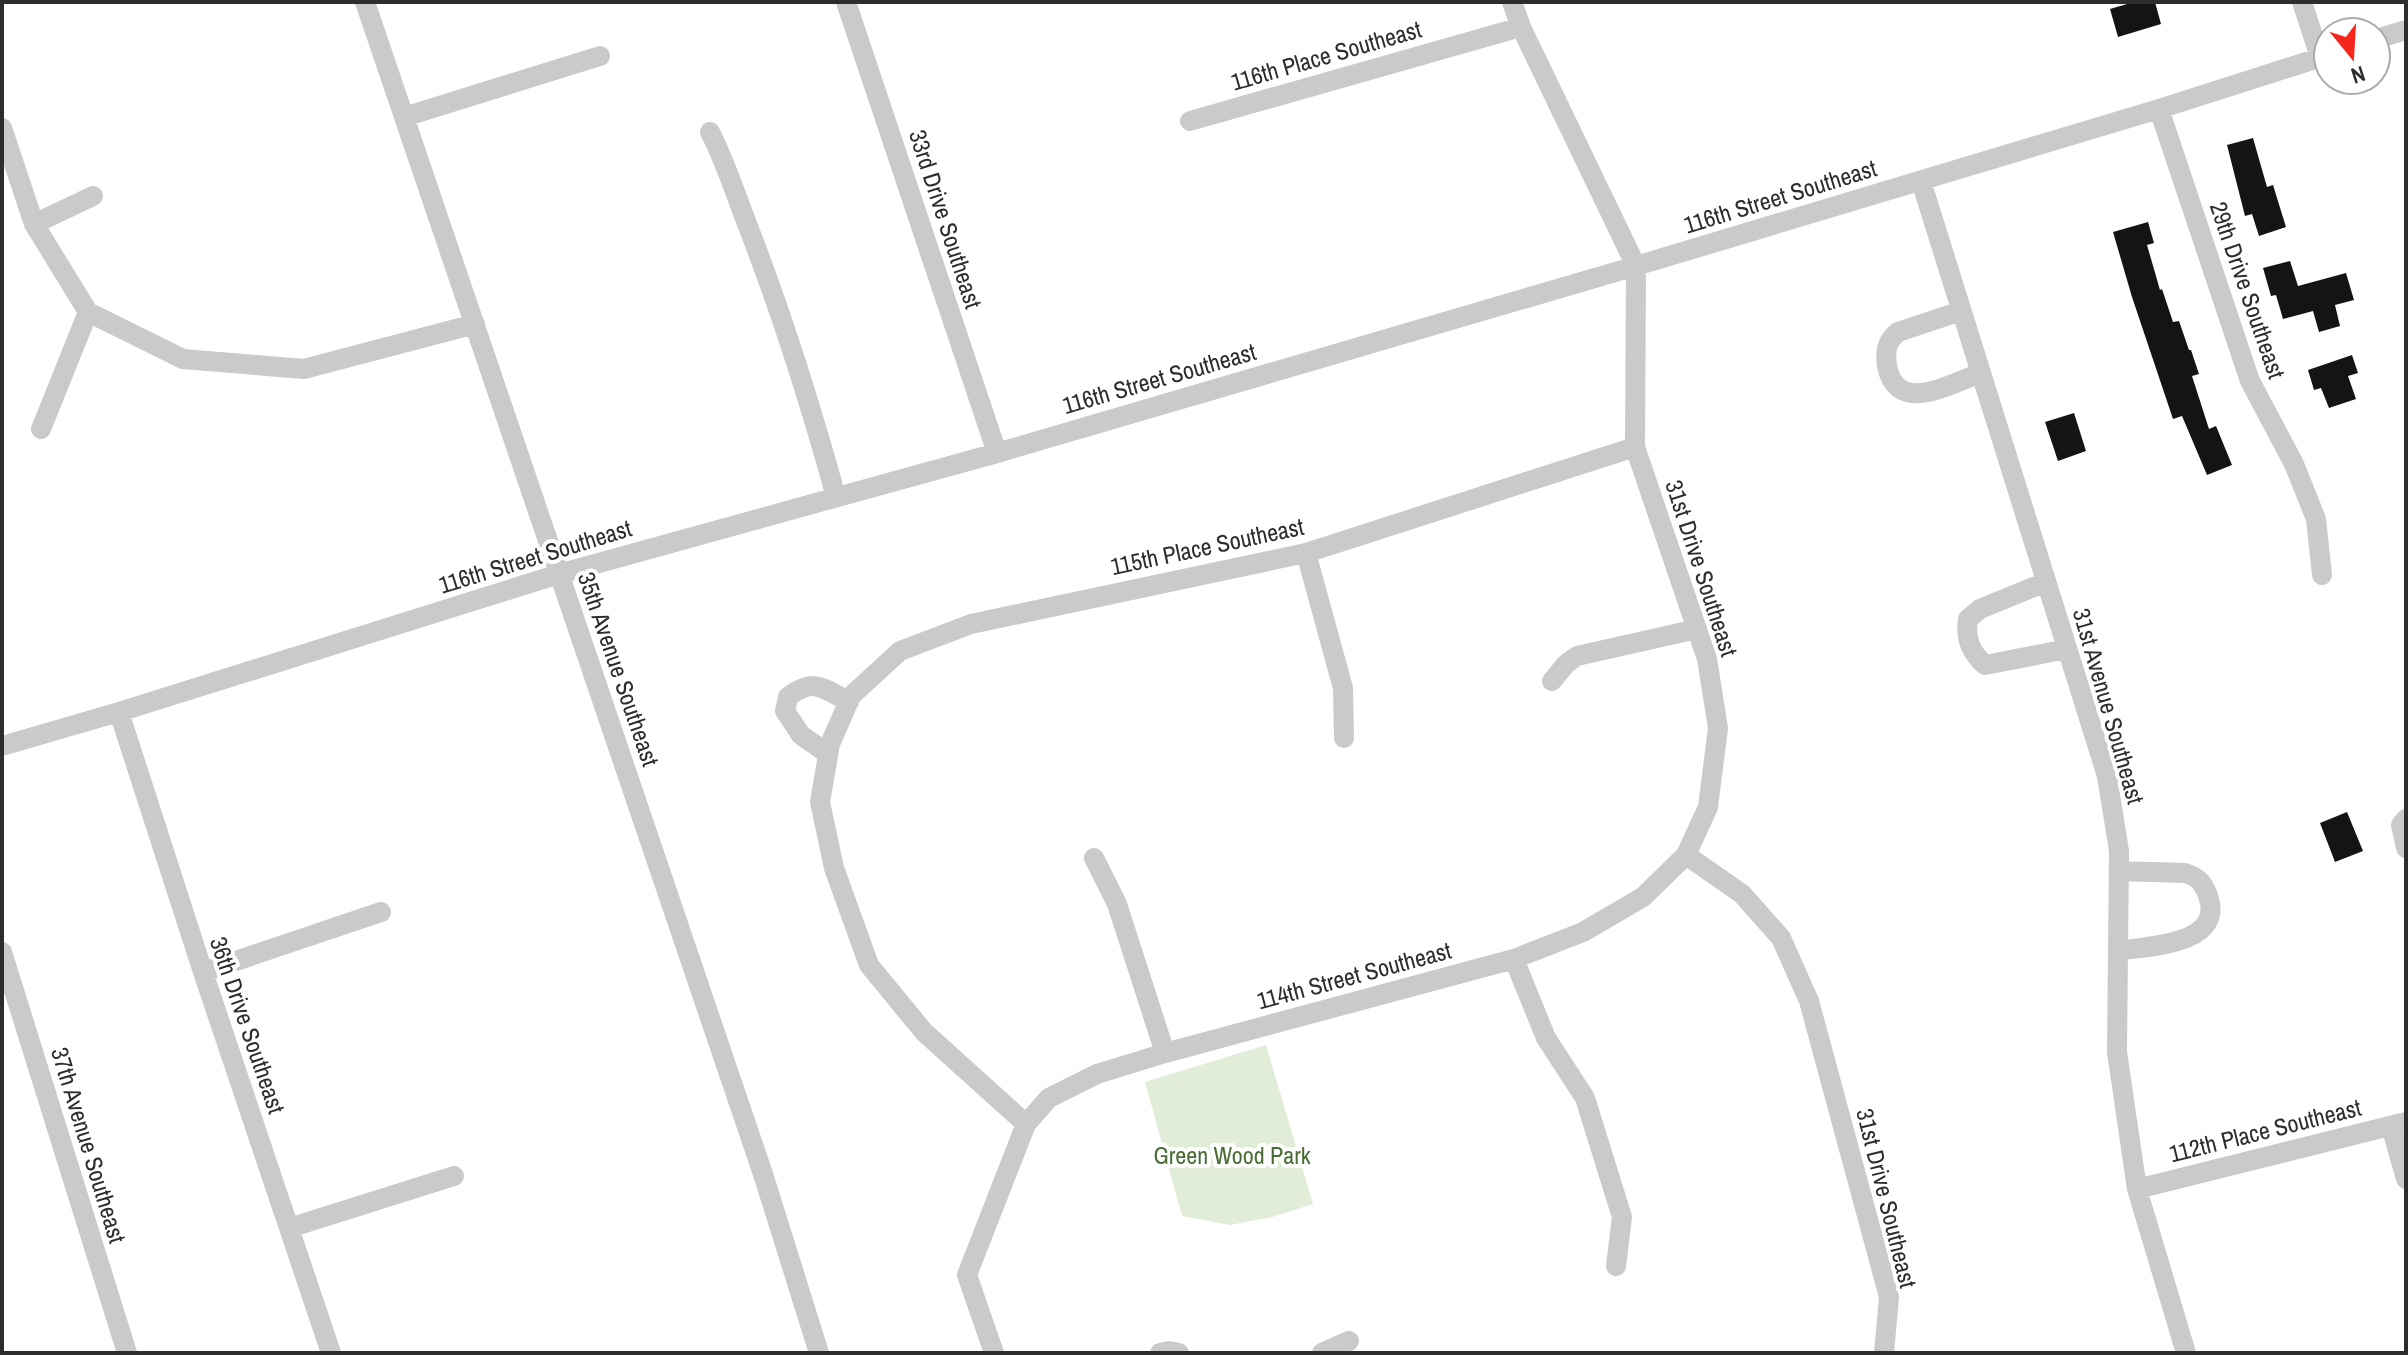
<svg xmlns="http://www.w3.org/2000/svg" width="2408" height="1355" viewBox="0 0 2408 1355" font-family="'Archivo Narrow',sans-serif">
  <style>
    .green { fill: #e1ecd9 }
    .building { fill: #141414 }
    .lines { fill: none; stroke-linecap: round; stroke-linejoin: round }
    .minor { stroke: #cacaca; stroke-width: 20 }
    .labels { text-anchor: middle; dominant-baseline: central; stroke-width: 8; stroke-linejoin: round; paint-order: stroke }
    .street-label { font-size: 24px; fill: #2d2d2d; stroke: #fff }
    .park-label { font-size: 24px; fill: #4a6d36; stroke: #fff }
  </style>
  <rect width="100%" height="100%" fill="#fff"/>
  <path class="green" d="M1266 1045 1313 1204 1272 1217 1230 1225 1182 1216 1145 1082Z"/>
  <path class="building" d="M2134 2H2155L2161 24 2118 37 2110 9Z
    M2253 138 2267 187 2273 185 2286 227 2259 236 2252 214 2245 216 2227 145Z
    M2148 222 2154 243 2147 245 2160 290 2162 289 2173 322 2179 321 2189 350H2191L2199 374 2192 376 2209 429 2216 426 2232 465 2207 475 2182 416 2173 419 2132 297 2113 232Z
    M2290 261 2298 286 2346 273 2354 300 2335 305 2340 326 2319 332 2313 311 2283 319 2276 295 2271 296 2263 268Z
    M2352 355 2358 373 2348 376 2356 399 2329 408 2321 388 2314 390 2308 370Z
    M2074 413 2086 451 2058 461 2045 422Z
    M2347 812 2363 851 2335 862 2320 823Z"/>
  <g class="lines">
    <path class="minor" d="M365 2 763 1174 819 1353
      M846 2 997 453
      M2302 2 2320 57
      M2376 39 2406 30
      M2159 109 2250 381 2294 464 2316 519 2322 575
      M404 117 600 56
      M1190 121 1521 27
      M2 128 34 224 88 312 183 359 304 369 475 324
      M710 132C726 163 736 196 749 229 783 317 811 406 836 497
      M1921 181 2107 776 2119 851 2117 1052 2137 1189 2186 1353
      M34 224 93 196
      M1961 311 1898 332C1886 342 1885 352 1887 366 1897 416 1949 384 1981 373
      M41 429 88 312
      M1306 553 1343 688 1344 738
      M2046 582 1980 609 1968 619C1965 638 1970 652 1985 665L2067 649
      M1552 681 1566 664 1577 656 1697 629
      M119 712 203 972 331 1353
      M2 746 119 712 559 574 997 453 1636 266 2159 109 2328 55
      M828 754 801 735 785 711 788 697C814 677 823 688 849 702
      M2406 819 2401 825 2406 848
      M1686 855 1742 894 1781 938 1809 1001 1889 1297 1884 1353
      M1094 858 1117 904 1165 1053
      M2118 951C2148 946 2222 945 2209 899 2205 885 2199 877 2185 873L2119 871
      M2 952 127 1353
      M1514 959 1546 1038 1585 1098 1622 1217 1616 1266
      M203 972 381 912
      M1026 1124 924 1032 869 965 834 868 820 802 830 744 851 696 900 651 971 624 1306 553 1635 447
      M2391 1126 2406 1179
      M2137 1189 2406 1122
      M289 1228 454 1176
      M994 1353 967 1275 1026 1124 1049 1098 1097 1074 1165 1053 1514 959 1583 932 1643 897 1686 855 1708 807 1718 728 1707 659 1635 447 1636 266 1521 27 1512 2
      M1160 1353 1169 1351 1179 1353
      M1322 1353 1349 1341"/>
  </g>
  <g class="labels">
    <g class="street-label">
      <text transform="translate(1326 55) rotate(-16)">116th Place Southeast</text>
      <text transform="translate(1780 196) rotate(-17)">116th Street Southeast</text>
      <text transform="translate(946 219) rotate(72)">33rd Drive Southeast</text>
      <text transform="translate(2248 290) rotate(71)">29th Drive Southeast</text>
      <text transform="translate(1159 378) rotate(-16)">116th Street Southeast</text>
      <text transform="translate(1207 546) rotate(-12)">115th Place Southeast</text>
      <text transform="translate(535 556) rotate(-17)">116th Street Southeast</text>
      <text transform="translate(1702 568) rotate(72)">31st Drive Southeast</text>
      <text transform="translate(619 669) rotate(71)">35th Avenue Southeast</text>
      <text transform="translate(2109 706) rotate(74)">31st Avenue Southeast</text>
      <text transform="translate(1354 975) rotate(-15)">114th Street Southeast</text>
      <text transform="translate(248 1025) rotate(71)">36th Drive Southeast</text>
      <text transform="translate(2265 1130) rotate(-14)">112th Place Southeast</text>
      <text transform="translate(89 1145) rotate(73)">37th Avenue Southeast</text>
      <text transform="translate(1887 1198) rotate(76)">31st Drive Southeast</text>
    </g>
    <g class="park-label">
      <text x="1232" y="1155">Green Wood Park</text>
    </g>
  </g>
  <rect width="2408" height="1355" fill="none" stroke="#2d2d2d" stroke-width="8"/>
  <g transform="translate(2352 56) rotate(162)"><circle r="38" fill="#ffffff" stroke="#ababab" stroke-width="2"/>
  <path d="M0-6L14 30L0 20L-14 30Z" fill="#f6261d"/>
  <text y="-12" font-size="22" font-weight="bold" text-anchor="middle" fill="#2d2d2d">N</text>
  </g>
</svg>
